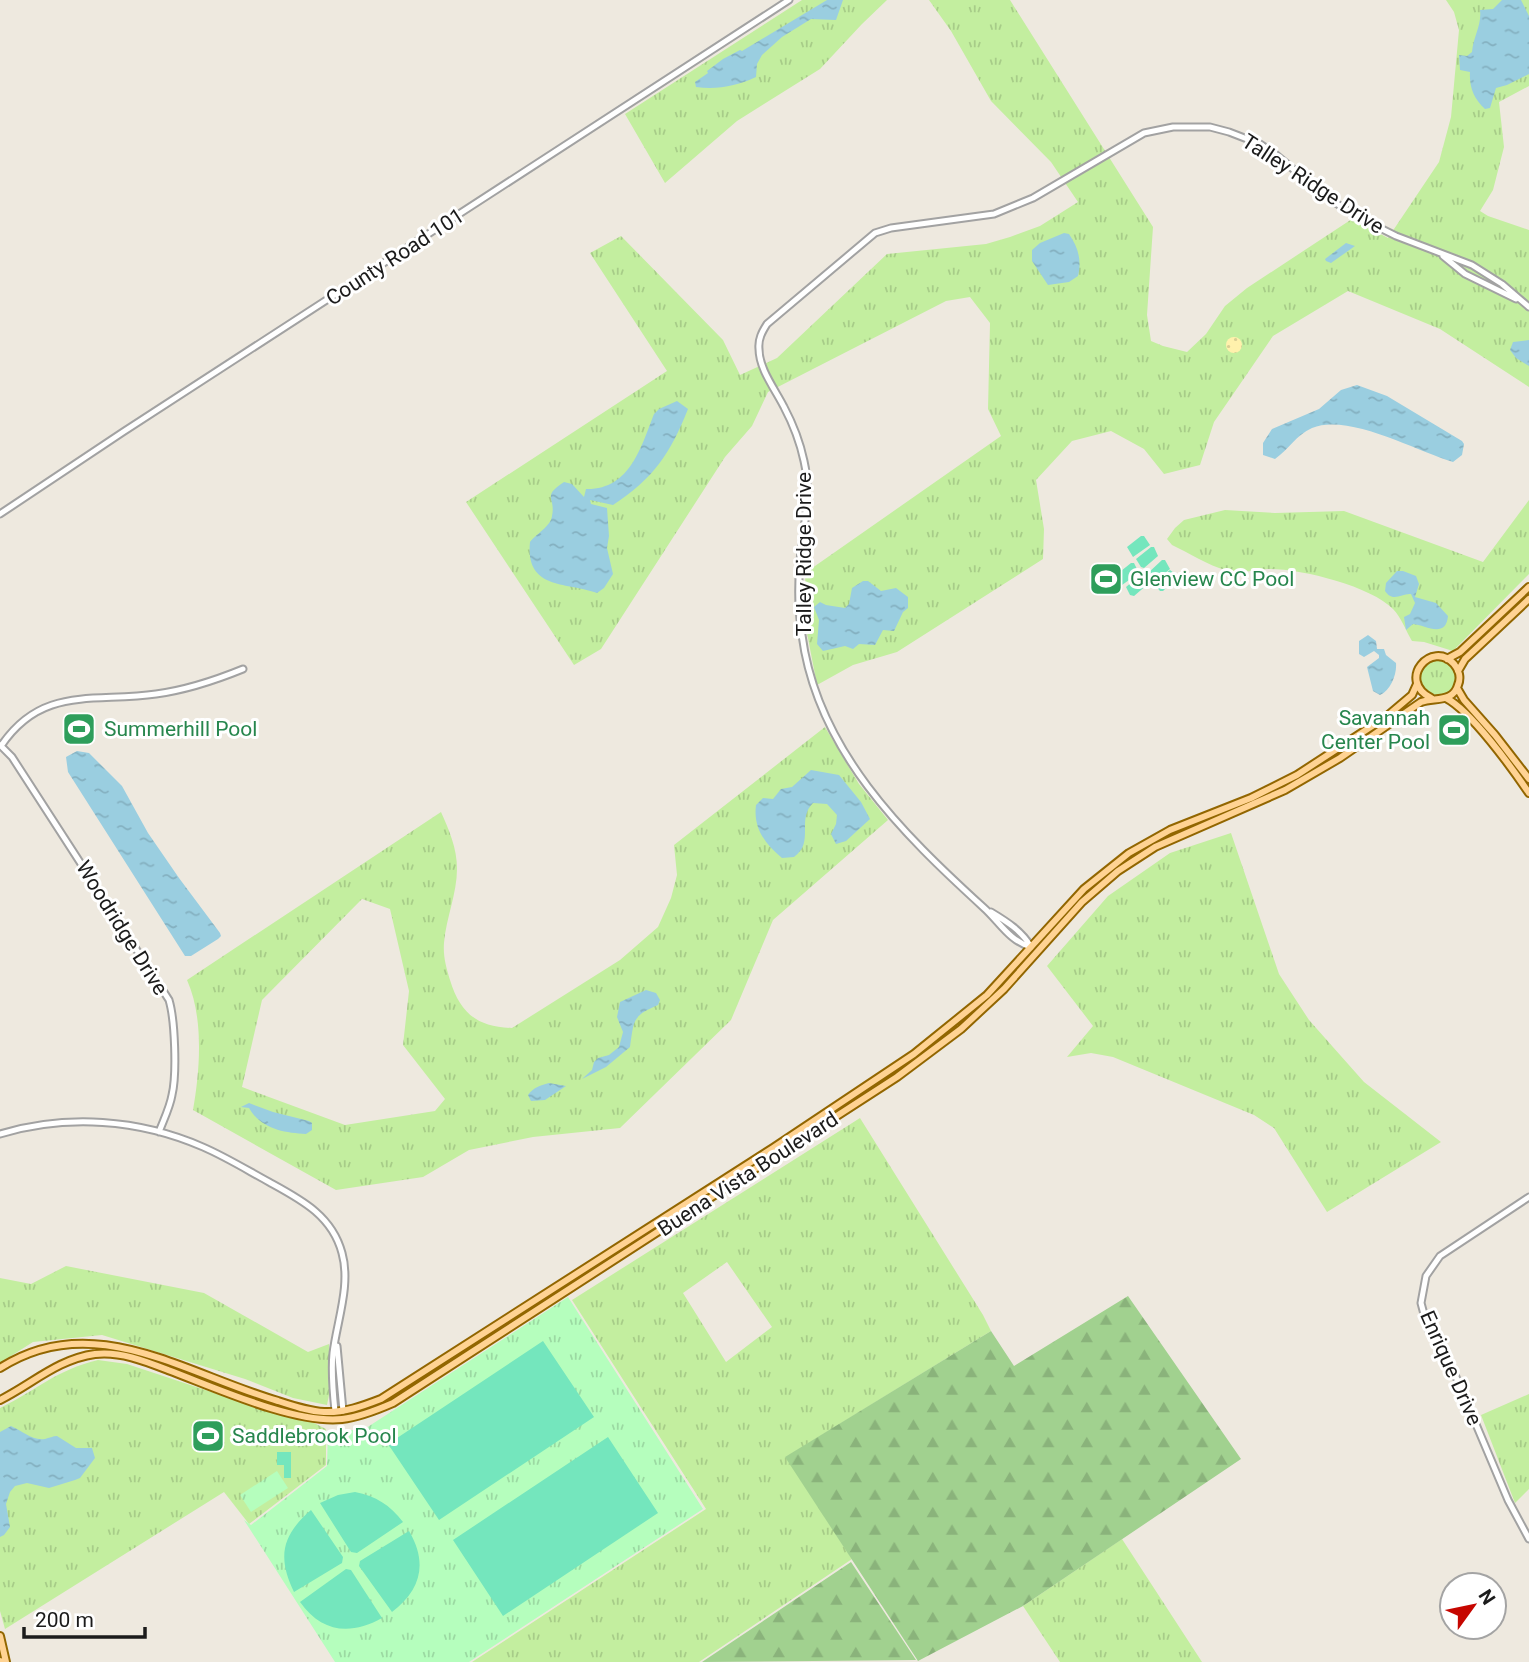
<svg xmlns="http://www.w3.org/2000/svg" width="1529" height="1662" viewBox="0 0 1529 1662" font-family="Roboto,sans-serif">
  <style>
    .grass { fill: url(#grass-tufts); fill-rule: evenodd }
    .forest { fill: url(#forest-firs) }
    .sand { fill: url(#sand-dots) }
    .park { fill: url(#park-tufts) }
    .pitch { fill: #74e6bd }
    .water { fill: url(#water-ripples) }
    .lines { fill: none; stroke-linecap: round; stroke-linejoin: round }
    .minor-casing { stroke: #a2a2a2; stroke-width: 9 }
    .major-casing { stroke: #926600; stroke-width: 10 }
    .minor { stroke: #fff; stroke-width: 5 }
    .major { stroke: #ffd393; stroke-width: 6 }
    .labels { text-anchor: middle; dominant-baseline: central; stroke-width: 6; stroke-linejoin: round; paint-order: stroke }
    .street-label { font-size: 21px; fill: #1b1b1b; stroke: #fff }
    .leisure-label { font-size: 21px; fill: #27864d; stroke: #fff; text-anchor: start }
  </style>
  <defs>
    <pattern id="grass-tufts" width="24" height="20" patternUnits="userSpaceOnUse" patternTransform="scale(1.75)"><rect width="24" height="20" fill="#c3ee9f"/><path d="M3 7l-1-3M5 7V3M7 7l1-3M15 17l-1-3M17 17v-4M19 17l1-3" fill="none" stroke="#a7cc88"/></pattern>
    <pattern id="forest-firs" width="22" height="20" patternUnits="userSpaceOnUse" patternTransform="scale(1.75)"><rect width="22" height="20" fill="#a1d18f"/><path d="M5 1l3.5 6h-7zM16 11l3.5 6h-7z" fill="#8ab37b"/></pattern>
    <pattern id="sand-dots" width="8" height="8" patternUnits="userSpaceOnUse" patternTransform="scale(1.75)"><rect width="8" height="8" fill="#fff1ac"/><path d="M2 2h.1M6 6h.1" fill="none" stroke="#dace93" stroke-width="1.8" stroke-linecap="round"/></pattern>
    <pattern id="park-tufts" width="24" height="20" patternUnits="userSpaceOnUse" patternTransform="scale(1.75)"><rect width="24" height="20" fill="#b5febd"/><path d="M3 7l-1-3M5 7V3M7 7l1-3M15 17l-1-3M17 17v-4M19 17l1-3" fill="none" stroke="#9bd9a2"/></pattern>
    <pattern id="water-ripples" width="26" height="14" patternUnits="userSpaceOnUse" patternTransform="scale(1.75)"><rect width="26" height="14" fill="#9acee0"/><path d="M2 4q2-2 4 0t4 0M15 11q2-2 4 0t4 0" fill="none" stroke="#84b0c0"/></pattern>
  </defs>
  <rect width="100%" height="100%" fill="#eee9df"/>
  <path class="grass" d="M802 0H887L862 24 820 69 737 121 665 183 625 114Z
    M929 0H1010L1153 227 1147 315 1151 341 1163 346 1187 352 1206 334 1225 306 1247 288 1352 219 1388 238 1439 162 1451 117 1459 30 1454 12 1446 0H1529V86L1499 102 1504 147 1493 190 1480 211 1488 216 1529 230V387L1440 329 1348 291 1273 336 1214 422 1200 465 1164 474 1144 449 1111 431 1072 441 1036 480 1044 529 1043 559 897 652 853 665 817 685 807 633 805 573 1001 436 988 409 990 323 970 297 946 301 768 392 752 426 725 457 601 649 574 665 466 502 667 371 590 253 621 236 723 340 740 375 777 358 887 254 986 244 1010 237 1040 226 1078 202 1051 162 991 101 951 31Z
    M1529 500V574L1453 651 1424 642 1412 641C1406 631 1401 617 1393 609 1371 586 1299 568 1267 569 1253 570 1239 575 1225 570 1210 566 1187 552 1172 545L1167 539 1175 528 1184 520 1225 510 1275 513 1344 511 1483 562Z
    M1438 659C1480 666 1441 719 1423 687 1415 674 1423 662 1438 659Z
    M825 727 859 784 888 820 773 920 731 1020 620 1128 533 1137 469 1150 423 1177 336 1190 193 1110C200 1070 204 1018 187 980L441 812C449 830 457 848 457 869 457 894 446 918 444 943 443 956 446 967 450 980 460 1013 477 1027 512 1028L620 960 658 927 671 898 677 875 674 845ZM362 899 390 909 409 991 403 1045 445 1099 435 1111 345 1125 242 1087 262 1000Z
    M1231 833 1279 974 1309 1020 1364 1082 1441 1142 1327 1212 1274 1128 1254 1115 1113 1057 1091 1053 1067 1057 1093 1026 1047 966 1108 896 1170 853Z
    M860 1118 983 1315 991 1331 786 1457 852 1559 699 1662H472L706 1509 572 1300ZM727 1262 772 1327 726 1362 683 1293Z
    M66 1266 204 1293 308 1352 329 1344V1395L327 1405 293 1398 245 1379 102 1335 33 1342 0 1363V1278L31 1284Z
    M98 1360 127 1364 287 1417 312 1422 326 1429V1465L249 1524 224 1492 5 1629 0 1611V1408C37 1390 56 1370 98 1360Z
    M1529 1394V1489L1515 1503 1481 1415Z
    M1122 1539 1202 1662H1060L1023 1606Z"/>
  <path class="forest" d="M1128 1296 1241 1459 1023 1606 918 1661 785 1457 991 1331 1014 1366Z
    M851 1562 916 1660 702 1662Z"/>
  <path class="sand" d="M1226 345a8 8 0 1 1 16 0a8 8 0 1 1-16 0Z"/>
  <path class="park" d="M568 1297 703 1509 469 1662H335L244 1520 251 1525 327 1466 328 1430H363Z
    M277 1471 288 1488 251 1512 240 1495Z"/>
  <path class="pitch" d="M1141 536H1144L1150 545 1133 557 1127 547Z
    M1151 547H1154L1158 556 1144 568 1141 567 1136 559Z
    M1162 560H1165L1170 569 1158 579 1170 570 1178 576 1163 591H1160L1155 585 1156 581 1152 580 1147 574Z
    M1131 563H1134L1139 573 1122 585 1116 575Z
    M1140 575H1143L1148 584 1134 596 1130 595 1126 587Z
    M543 1341 594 1417 439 1520 388 1444Z
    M608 1437 658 1513 503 1616 453 1540Z
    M277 1452H291V1478H284V1465H277Z
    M355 1492C376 1496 390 1505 403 1522L357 1553 351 1552 320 1503 338 1495Z
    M311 1510 343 1557 342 1563 294 1592C277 1557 282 1535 311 1510Z
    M409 1531C428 1563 421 1590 392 1612L359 1566 360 1561Z
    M346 1569 351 1570 382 1618C350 1636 321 1632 300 1602Z"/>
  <path class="water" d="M827 0H843L836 20 811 19 782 37 762 55 757 64 756 77C737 86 717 90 696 87L695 82 708 73 707 71 723 59 740 50 742 51Z
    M1502 0H1521L1529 16V74L1507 85 1496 88 1490 108 1485 109C1474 99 1469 87 1470 72L1460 70 1459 55 1467 56 1472 52C1473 37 1482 25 1480 10L1493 9Z
    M1064 233 1069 234C1078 247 1082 260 1078 276L1069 282 1048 285 1032 261V250L1040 243Z
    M1346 243 1355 246 1331 263 1326 261 1325 259Z
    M1529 340V366L1516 358 1510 350 1513 342Z
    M1357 385 1387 396 1462 441 1464 444 1462 455 1453 462C1416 451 1349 413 1312 428 1296 435 1289 449 1275 459L1263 455V443L1272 429 1319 409 1341 390Z
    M677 401 688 409C670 454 654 478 613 505L590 500 591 504 607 508 609 536 607 548 613 574 604 588 597 593C566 582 525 590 530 542 536 534 551 526 552 516 556 497 541 497 564 482L572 484 584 497 586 489C630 490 641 447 654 414L659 409Z
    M1397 571H1403L1416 576 1419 584 1415 597 1436 603 1448 616C1446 639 1425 625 1413 624L1406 630 1404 617 1410 614 1415 603 1411 594C1402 593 1393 603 1385 591L1386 583Z
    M863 581H868L881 591 896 588 908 597V608L903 612 894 631 883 630 875 645 859 644 853 649 845 646 823 651 817 644 819 620 814 607 820 602 826 605 845 608 849 604 852 588Z
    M1368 635 1376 641 1377 649H1384L1386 655 1396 663C1397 674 1391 690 1380 695L1373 691 1367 667 1379 658V655L1374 651 1364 657 1359 654V641Z
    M77 751 89 753 122 786 148 833 179 878 220 933 221 936 218 939 191 956H185L68 772 66 757Z
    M811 770 839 775 861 802 870 819 846 841 836 844 831 834 836 824 837 815 827 804 813 803C796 820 815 842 794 857L782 858C765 844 753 828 756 805L763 798 773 799 781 789 792 787Z
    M646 990 656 993 660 1000 658 1005C632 1016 634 1020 630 1047L606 1067 582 1079 592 1070 594 1062 598 1058 609 1055 619 1047 623 1032 617 1017 620 1002Z
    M549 1083 566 1086 545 1100 531 1101 528 1095C534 1087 539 1086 549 1083Z
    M249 1103 273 1112 309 1121 312 1123V1130L306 1134C284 1133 261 1129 249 1108L241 1107Z
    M11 1426C23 1431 32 1441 45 1439 49 1438 53 1436 57 1436L76 1448H92L95 1458 80 1478 75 1480 49 1488 27 1483 15 1486 10 1492 6 1504 10 1527 4 1535 0 1537V1432Z"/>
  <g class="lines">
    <defs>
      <path id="minor" d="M1443 256 1465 274 1516 299
        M0 514 123 432 789 0
        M0 745 12 757 169 1000C175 1020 177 1074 172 1095 170 1107 164 1119 159 1132
        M1 746C42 685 94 703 156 694 186 690 216 680 243 669
        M991 912C1006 921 1022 931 1031 947
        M1031 947C1009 941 999 921 983 907 902 833 817 750 802 635 798 611 798 586 800 561 803 527 812 496 804 461 800 442 793 424 784 407 775 389 759 369 759 349 758 339 762 332 767 324L875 233 891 228 994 214 1033 198 1144 133 1173 127H1210L1229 132 1260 144 1275 154 1328 198 1356 216 1396 236 1472 265 1502 284 1529 307
        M0 1134C67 1114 139 1119 203 1147 226 1157 247 1170 269 1182 300 1199 332 1215 342 1253 351 1285 337 1321 333 1353 331 1372 333 1392 335 1411
        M1529 1197 1440 1256 1426 1276 1421 1303 1428 1329 1456 1377 1508 1500 1529 1539
        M337 1346 343 1411"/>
      <path id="major" d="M1447 659 1460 652 1529 587
        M1458 671 1465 659 1529 599
        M1457 688 1464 700 1495 735 1529 779
        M1446 698C1471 711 1512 768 1529 793
        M0 1368C93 1308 185 1374 278 1401 293 1406 308 1411 324 1412 344 1413 363 1406 381 1399L773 1148 914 1054 987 995 1084 889 1129 853 1170 830 1251 798 1297 775 1386 717 1412 695 1417 684
        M0 1400C32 1384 58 1359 95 1354 120 1351 145 1361 168 1370 214 1387 294 1424 342 1419 360 1417 377 1410 393 1403L897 1077 961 1029 1004 989 1082 902 1118 871 1155 847 1285 790 1340 758 1421 702C1434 697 1453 703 1458 685 1461 678 1459 670 1454 664 1432 639 1396 680 1431 698
        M0 1636 6 1662
        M0 1661V1662"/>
    </defs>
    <use href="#minor" class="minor-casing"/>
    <use href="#major" class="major-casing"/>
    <use href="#minor" class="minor"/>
    <use href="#major" class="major"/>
  </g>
  <defs>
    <symbol id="stadium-square" viewBox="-11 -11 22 22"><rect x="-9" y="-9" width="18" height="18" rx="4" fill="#2e9e5b" stroke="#fff"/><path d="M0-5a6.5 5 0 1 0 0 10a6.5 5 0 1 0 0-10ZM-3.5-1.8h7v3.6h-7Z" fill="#fff"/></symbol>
  </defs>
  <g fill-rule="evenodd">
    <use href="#stadium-square" x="1087" y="560" width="38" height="38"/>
    <use href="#stadium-square" x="60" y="710" width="38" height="38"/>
    <use href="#stadium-square" x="1435" y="711" width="38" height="38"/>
    <use href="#stadium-square" x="189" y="1417" width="38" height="38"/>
  </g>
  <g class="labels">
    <g class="street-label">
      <text transform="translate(1313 184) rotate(33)">Talley Ridge Drive</text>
      <text transform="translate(395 257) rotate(-33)">County Road 101</text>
      <text transform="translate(804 554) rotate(-90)">Talley Ridge Drive</text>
      <text transform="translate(122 928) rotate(58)">Woodridge Drive</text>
      <text transform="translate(748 1174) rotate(-33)">Buena Vista Boulevard</text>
      <text transform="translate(1451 1368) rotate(66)">Enrique Drive</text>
    </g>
    <g class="leisure-label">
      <text x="1130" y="579">Glenview CC Pool</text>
      <text x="1430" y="718" text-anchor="end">Savannah<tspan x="1430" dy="24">Center Pool</tspan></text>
      <text x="104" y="729">Summerhill Pool</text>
      <text x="232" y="1436">Saddlebrook Pool</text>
    </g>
  </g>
  <g transform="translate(1473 1606) rotate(57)"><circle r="33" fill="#ffffff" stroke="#a4a4a4" stroke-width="2"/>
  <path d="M0-5L12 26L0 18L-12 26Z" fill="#c60600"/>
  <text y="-10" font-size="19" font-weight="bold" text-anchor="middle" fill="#1b1b1b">N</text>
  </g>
  <path d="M24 1627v10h121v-10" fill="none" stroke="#1b1b1b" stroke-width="3.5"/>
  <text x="35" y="1627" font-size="21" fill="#1b1b1b" stroke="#ffffff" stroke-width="5" paint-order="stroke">200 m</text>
</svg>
